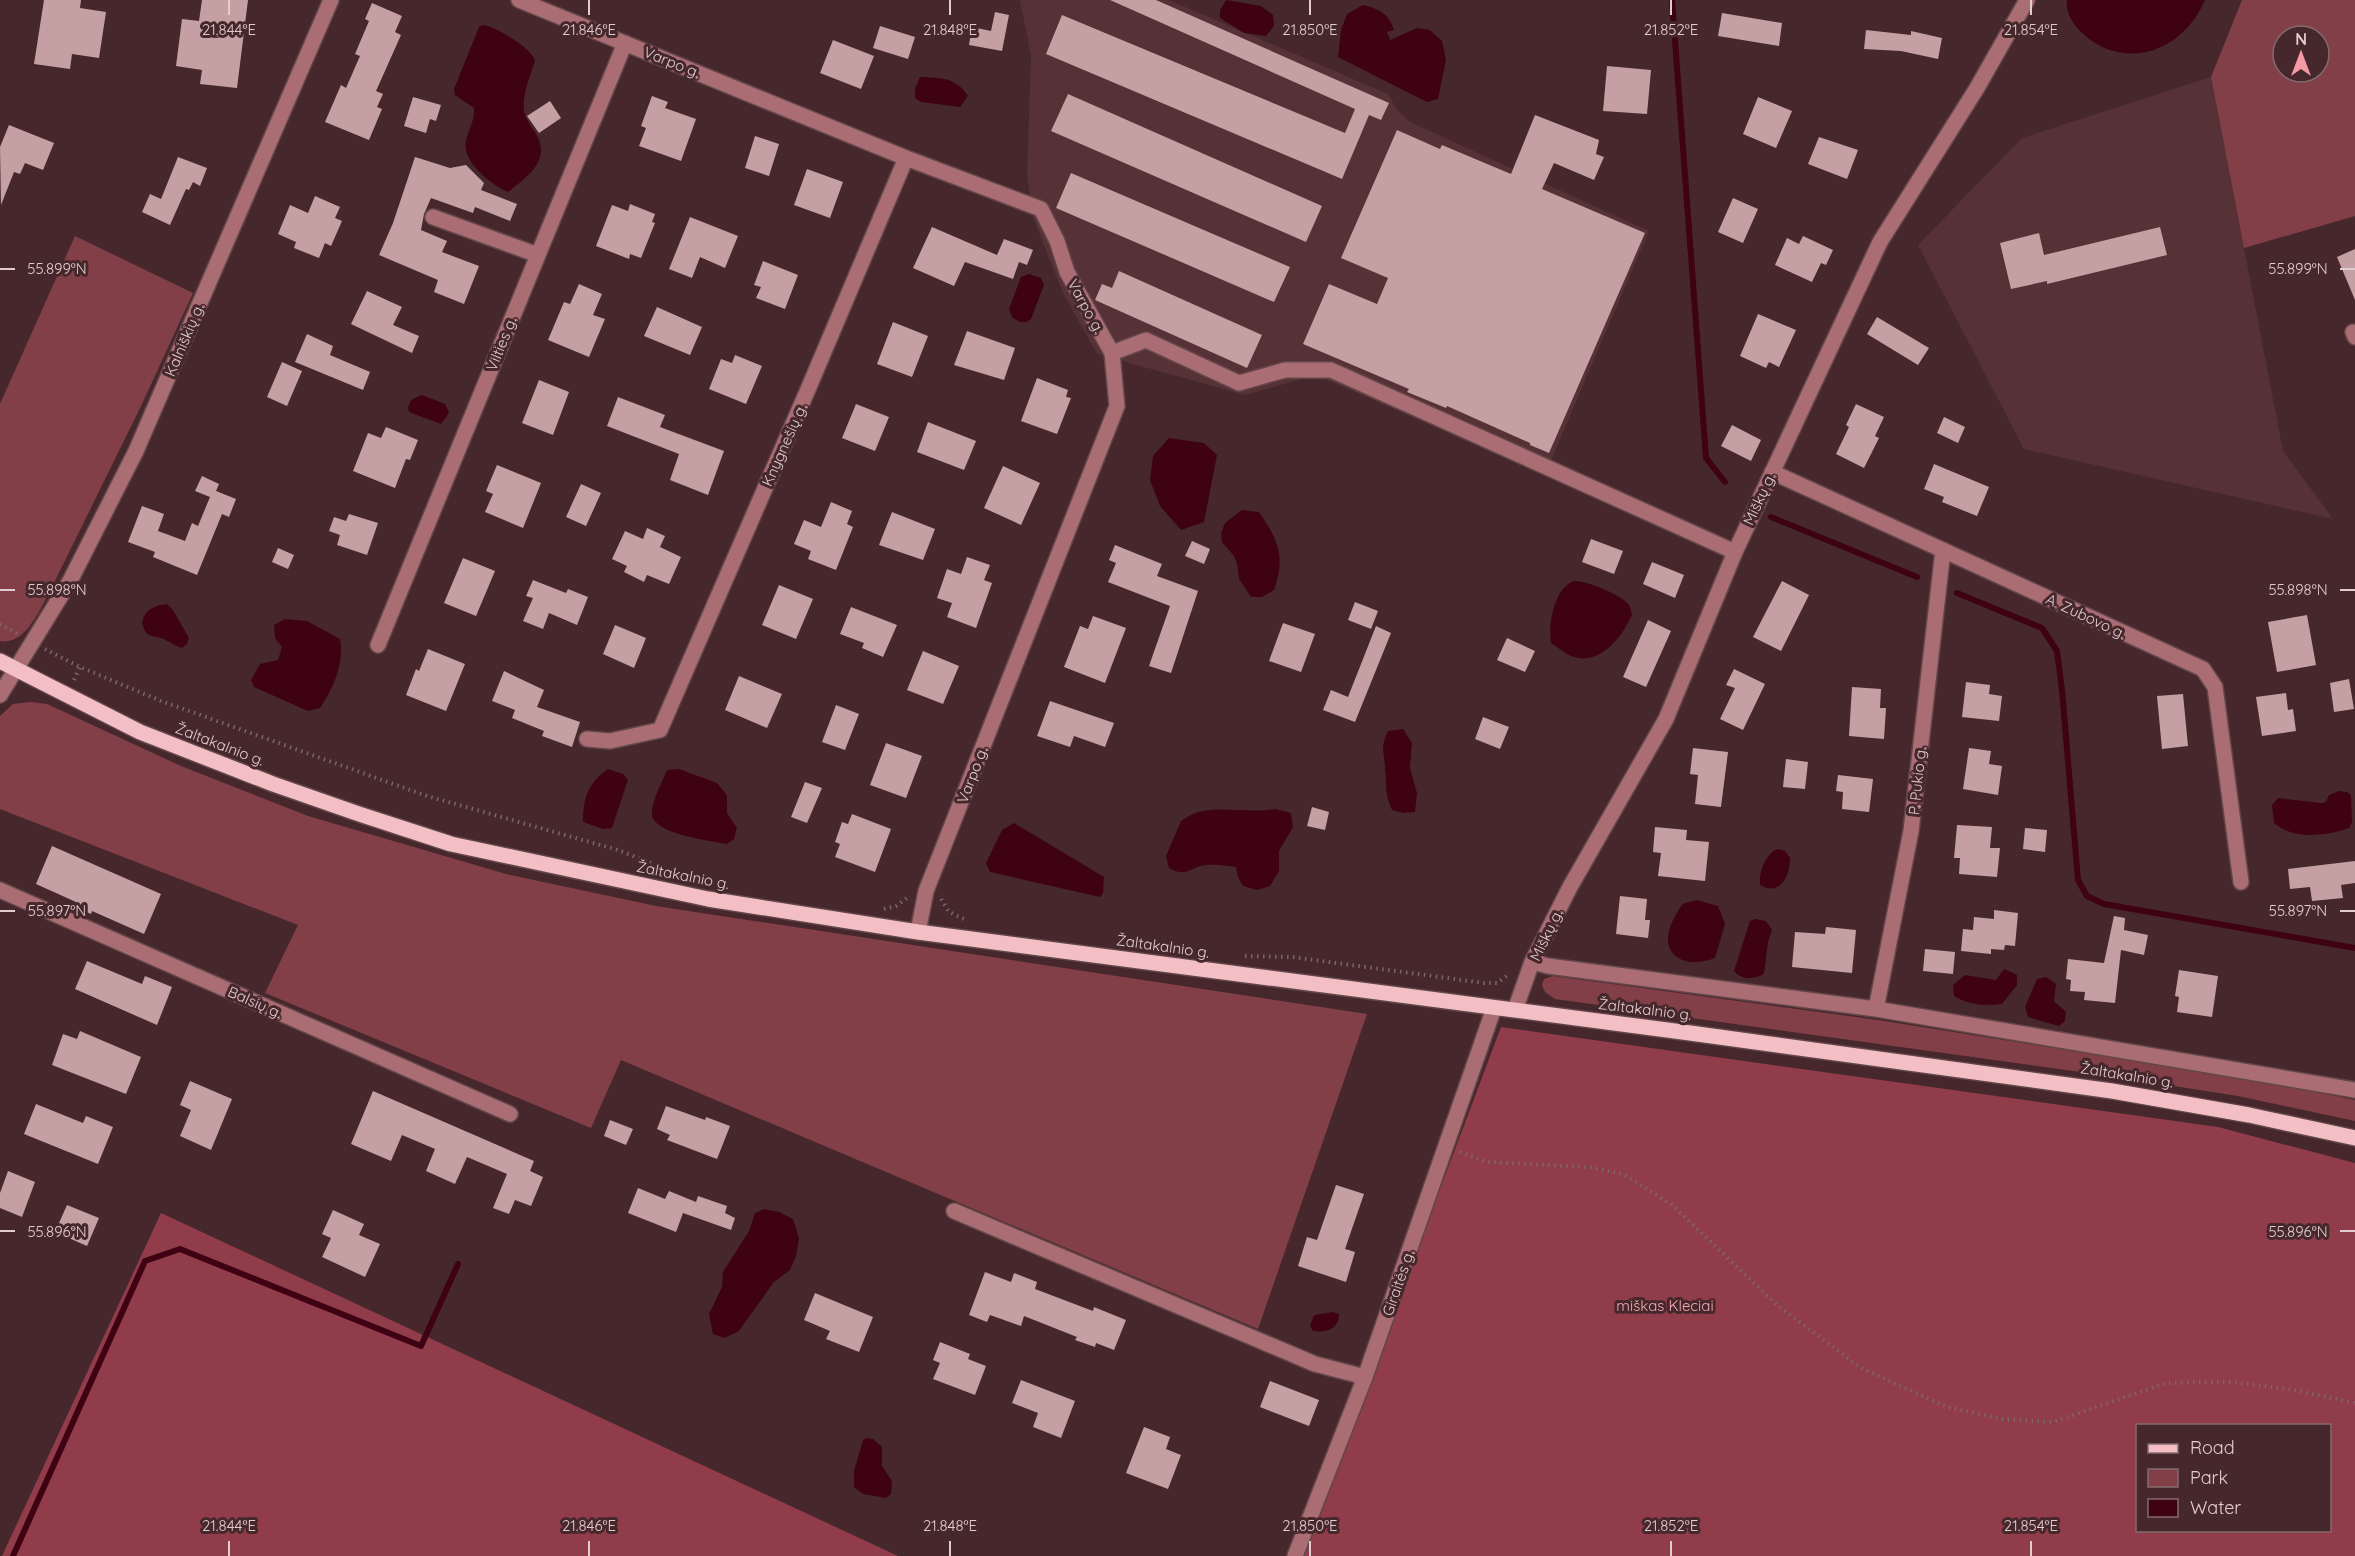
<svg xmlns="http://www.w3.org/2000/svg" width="2355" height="1556" viewBox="0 0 2355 1556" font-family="Quicksand,sans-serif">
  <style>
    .built { fill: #563135 }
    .green { fill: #833f48; fill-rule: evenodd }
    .forest { fill: #903c4a; fill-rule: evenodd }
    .water { fill: #3e0212 }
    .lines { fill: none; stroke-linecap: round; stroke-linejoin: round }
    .stream { stroke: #3e0212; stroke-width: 6 }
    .building { fill: #c5a0a3 }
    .minor-casing { stroke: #624649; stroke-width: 18 }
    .major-casing { stroke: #624649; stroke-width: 18 }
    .path { stroke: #7f6568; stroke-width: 4; stroke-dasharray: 1.5 4.5; stroke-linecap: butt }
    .minor { stroke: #aa6d73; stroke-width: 15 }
    .major { stroke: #f3bfc4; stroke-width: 15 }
    .ticks { fill: none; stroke: #e1cdcf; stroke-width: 2 }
    .labels { text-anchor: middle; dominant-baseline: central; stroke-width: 6; stroke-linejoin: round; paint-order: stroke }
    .street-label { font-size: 15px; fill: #e1cdcf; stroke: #46282c }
    .park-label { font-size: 15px; fill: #f3abb2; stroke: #46282c }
    .ticks-label { font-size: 15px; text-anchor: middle; fill: #e1cdcf; stroke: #46282c; stroke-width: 6; stroke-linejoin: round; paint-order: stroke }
  </style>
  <rect width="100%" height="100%" fill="#46282c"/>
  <path class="built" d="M1020 0H1169L1388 94 1397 110 1410 122 1649 231 1545 474 1316 375 1245 395 1097 354 1062 291 1033 217 1027 176 1031 55Z
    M2211 77 2283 451 2333 519 2024 449 1918 245 2022 138Z"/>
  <path class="green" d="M2242 0H2355V216L2244 248 2211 77ZM2283 36H2319V72H2283Z
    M75 236 193 293 142 404 50 591C40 609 25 646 0 641V404Z
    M31 702 47 704 181 766 308 816 506 874 656 906 1367 1014 1258 1329 621 1060 591 1128 265 993 298 925 0 809V716L13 704Z
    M1553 976 1878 1020 2268 1082 2355 1100V1121L2238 1096 2123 1078 1555 999 1545 992 1542 985 1544 979Z"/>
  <path class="forest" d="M1501 1027 2218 1127 2355 1163V1556H1302ZM2138 1426H2330V1530H2138Z
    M161 1213 898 1556H2Z"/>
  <path class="water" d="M1226 0 1261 6 1273 15 1274 26 1266 36 1244 33 1220 18V10Z
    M2067 0H2205C2183 52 2124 73 2081 32 2073 25 2065 11 2067 0Z
    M1363 5C1379 9 1389 13 1394 30L1387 32 1390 40 1417 28 1430 30 1442 41 1446 60 1438 99 1427 102 1338 57 1341 30 1347 14Z
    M482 25C494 25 533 49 535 61 530 77 522 94 524 111 526 122 535 130 539 140 548 164 524 179 508 192 491 184 461 162 466 140 469 129 475 120 474 108L455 95 454 89 479 27Z
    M920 77C941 78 956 77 968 96L960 107 921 102 915 98V89Z
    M1029 274 1041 278 1044 285 1031 319C1024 325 1019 322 1012 317L1009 309 1021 277Z
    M422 395 445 404 449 413 441 424 409 412 408 408 411 400Z
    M1169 438 1204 443 1217 455 1204 522 1181 530 1160 506 1150 480 1153 456Z
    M1242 510 1259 512C1278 540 1286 556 1274 590L1262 597H1251L1239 579 1237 564 1234 556 1222 542 1221 533 1225 523Z
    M1574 581C1586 580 1622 595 1629 605 1631 608 1631 612 1632 615 1621 639 1597 670 1567 654 1562 651 1556 646 1551 643 1548 624 1554 588 1574 581Z
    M167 604 173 610 189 638 187 644 182 648C175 646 170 642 164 639 149 634 147 639 142 623 145 609 154 606 167 604Z
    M285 619 307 621 340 639C345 662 333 689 320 708L308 711 254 687 251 680 260 664 278 660 282 647 275 638 274 625Z
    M1403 729 1412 743 1410 768 1417 793 1415 812 1403 813 1392 810C1384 791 1387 787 1385 768 1384 751 1380 748 1388 731Z
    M608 769 623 774 628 780 612 828 603 829 583 822C583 798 588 783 608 769Z
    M679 769 717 783 727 795V813L737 828 734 839 727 844C711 841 654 834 652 815 651 801 662 783 667 770Z
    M2339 791 2347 792 2351 795 2352 822 2349 828C2326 836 2293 840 2274 823L2272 805 2278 798 2322 803 2326 802 2329 795Z
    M1275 809 1291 813 1293 827 1279 851V871L1270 886 1257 890 1243 886 1238 877 1236 867C1226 866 1216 864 1206 865 1190 867 1187 878 1169 868L1166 856 1181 821C1187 817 1195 812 1203 811 1227 807 1251 813 1275 809Z
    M1014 823 1104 877 1103 893 1100 897 990 872 986 863 1002 830Z
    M1778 849 1785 851 1790 858C1790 875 1781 897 1760 885 1759 873 1765 853 1778 849Z
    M1697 900 1718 906 1725 924 1715 958C1685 970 1656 955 1673 920 1676 915 1679 908 1683 904 1687 902 1693 901 1697 900Z
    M1755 919 1766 921 1772 930 1768 942 1764 974C1754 979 1742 981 1734 971L1750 921Z
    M2004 969 2017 975V985L2002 1004C1984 1006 1969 1005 1954 996L1953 985 1965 975 1996 980Z
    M2046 977 2056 984 2054 1001 2066 1012 2065 1021 2059 1026 2028 1017 2025 1007 2037 979Z
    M764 1209 779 1212 793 1219 799 1238 796 1256 790 1270 774 1282 738 1332 724 1338 713 1334 709 1314 722 1287 723 1272 749 1231 755 1213Z
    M1333 1312 1339 1314C1339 1329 1327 1333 1313 1331L1310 1326 1314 1315Z
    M867 1438 873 1439 882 1447V1466L892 1481 891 1494 886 1498 863 1494 854 1487V1471L863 1440Z"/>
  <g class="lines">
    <path class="stream" d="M1672 0 1706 458 1725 482
      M1771 517 1917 577
      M1957 593 2042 628 2057 651 2062 690 2078 880 2087 896 2104 904 2355 948
      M13 1556 145 1261 180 1249 421 1346 458 1264"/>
  </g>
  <path class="building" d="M44 0H81L80 8 106 12 99 58 72 54 70 69 34 64Z
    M202 0H248L237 88 200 84 202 70 176 66 182 19 199 21Z
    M1110 0H1156L1389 103 1381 120 1369 115 1342 179 1046 54 1062 15 1345 133 1355 109Z
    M372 3 402 16 395 32 401 35 376 91 383 94 377 107 382 109 369 140 325 122 341 85 346 88 360 56 355 54 369 21 365 19Z
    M995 12 1009 15 1002 51 969 45 972 27 991 31Z
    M1722 13 1782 23 1779 46 1718 36Z
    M880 26 915 37 908 59 873 48Z
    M1866 30 1911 35V31L1942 38 1938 59 1901 51 1864 49Z
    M833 40 874 56 861 89 820 73Z
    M1607 66 1651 70 1647 114 1603 111Z
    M1068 94 1322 206 1306 242 1051 131Z
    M652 96 668 102 665 108 696 119 681 161 639 146 646 128 641 126Z
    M413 97 441 105 436 121 430 119 426 133 404 126Z
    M1758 97 1792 111 1776 148 1743 134Z
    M550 101 561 118 539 133 527 116Z
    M1535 115 1599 140 1596 154 1604 157 1594 180 1554 163 1542 189 1645 233 1549 453 1530 445V443L1447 406 1446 408 1407 392 1409 389 1303 344 1329 284 1377 304 1388 278 1341 258 1397 130 1440 149 1442 145 1511 174Z
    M9 125 54 143 43 170 25 163 20 174 14 172 1 205 0 147Z
    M755 136 779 144 769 176 745 168Z
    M1819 137 1858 150 1847 179 1808 164Z
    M178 157 207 168 200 186 193 182 189 190 186 189 170 225 142 212 150 194 161 199Z
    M415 157 450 168 466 165 484 183 481 190 517 204 510 221 475 207 473 213 431 198 424 214 421 230 447 241 442 252 479 266 464 304 434 292 438 280 379 255 393 223Z
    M807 169 843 182 830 218 794 205Z
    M1071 173 1290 267 1274 302 1056 208Z
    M315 196 340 207 335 218 342 221 331 246 325 243 319 258 294 248 296 242 278 234 290 205 308 213Z
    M1733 198 1758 209 1743 243 1718 232Z
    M630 204 655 214 652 222 655 223 641 258 630 254 629 259 596 246 612 205 628 211Z
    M690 217 738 236 725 268 700 257 692 278 669 269Z
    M932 227 997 255 1004 239 1033 250 1027 265 1019 262 1013 279 965 262 954 286 913 268Z
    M2160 227 2167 255 2047 284V281L2011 289 2000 243 2039 233 2044 255Z
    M1803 236 1833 250 1826 265 1821 263 1812 282 1775 265 1787 238 1799 244Z
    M2355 249V300L2337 257Z
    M763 261 798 275 785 309 756 298 761 287 754 285Z
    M1119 271 1262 335 1247 368 1095 300 1102 284 1112 288Z
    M579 284 602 294 593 315 605 319 589 357 548 340 564 302 570 304Z
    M367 291 402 307 393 325 419 336 412 353 351 324Z
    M657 307 702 327 690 355 644 336Z
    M1758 314 1796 330 1779 367 1769 362 1766 368 1740 356Z
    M1877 317 1929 348 1918 365 1867 334Z
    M893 322 928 336 912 377 877 364Z
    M967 331 1015 348 1004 380 954 365Z
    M307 334 333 346 330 355 370 372 363 390 295 362Z
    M735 355 762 366 746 404 709 389 721 359 732 363Z
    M282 362 302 371 287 406 267 397Z
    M1037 378 1068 390 1066 397 1071 398 1057 434 1021 421Z
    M539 380 569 392 553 435 522 423Z
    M618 397 665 415 660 427 724 451 708 495 670 480 679 454 607 426Z
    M856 404 889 417 875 451 842 438Z
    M1856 404 1884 417 1875 436 1879 438 1864 468 1836 454 1849 427 1846 425Z
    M1944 417 1965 427 1958 443 1937 433Z
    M928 422 976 441 964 470 917 452Z
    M1732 425 1761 440 1751 461 1721 446Z
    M386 427 418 440 410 460 406 459 395 488 353 471 368 433 381 438Z
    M1934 464 1989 487 1977 516 1942 502 1944 497 1924 489Z
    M497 465 541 483 523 528 485 512 493 494 486 491Z
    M1003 466 1040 483 1021 525 984 508Z
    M202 476 219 484 216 491 236 499 229 517 222 514 197 575 153 557 155 552 128 542 142 506 164 514 158 531 185 541 192 523 198 526 210 497 195 491Z
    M581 484 601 493 586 526 566 517Z
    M831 502 852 511 847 524 853 527 836 570 808 559 811 551 794 544 804 520 821 527Z
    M892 512 935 529 923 560 879 545Z
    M349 514 378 523 367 555 337 545 340 535 329 531 334 517 346 521Z
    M647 528 665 536 660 547 681 557 669 584 647 575 644 582 624 572 627 566 612 559 625 531 643 539Z
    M1591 539 1623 551 1614 574 1582 562Z
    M1192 541 1210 549 1204 564 1185 556Z
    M1115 545 1162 564 1157 576 1198 591 1171 673 1149 666 1170 606 1108 582 1116 563 1109 560Z
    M278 548 294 555 288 569 272 562Z
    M967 557 990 565 984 580 992 583 976 628 947 617 952 603 937 598 947 569 961 574Z
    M463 558 495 571 476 616 444 603Z
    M1652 562 1684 575 1675 598 1643 584Z
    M533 580 566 593 568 589 588 597 577 625 549 613 543 629 523 621 533 598 526 596Z
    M1782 581 1809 595 1781 651 1753 637Z
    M779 585 813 599 796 639 762 625Z
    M1355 602 1378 611 1371 629 1348 620Z
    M851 607 897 625 883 657 862 648 864 643 840 634Z
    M2307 615 2316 665 2277 672 2268 622Z
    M1093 616 1126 628 1105 683 1064 667 1080 626 1088 629Z
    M1648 620 1671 631 1646 687 1623 677Z
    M1283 623 1315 634 1301 672 1269 661Z
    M615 625 646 638 634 668 603 654Z
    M1376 626 1391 633 1355 722 1323 710 1331 690 1348 697Z
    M1507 638 1535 651 1525 672 1497 660Z
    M428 649 465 664 446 711 406 695 416 669 419 671Z
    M923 651 959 666 943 704 907 690Z
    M1734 669 1765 684 1743 730 1720 719 1735 688 1726 685Z
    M504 671 544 690 537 707 580 722 572 747 542 736 544 731 512 718 515 710 492 701Z
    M739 676 782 694 767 728 725 710Z
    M2349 679 2354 709 2334 712 2330 683Z
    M1966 682 1990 685 1989 694 2002 696 1999 721 1962 717Z
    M1852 687 1881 689 1880 708H1886L1884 739 1849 736Z
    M2286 693 2288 710 2293 709 2296 731 2262 736 2256 697Z
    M2183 694 2188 746 2162 749 2157 696Z
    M1050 701 1114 723 1105 747 1074 736 1070 747 1037 736Z
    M836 705 859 714 845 750 822 742Z
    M1483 717 1509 727 1500 749 1475 739Z
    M886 743 922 756 906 798 870 785Z
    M1693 748 1728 752 1721 807 1695 804 1698 775 1690 774Z
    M1969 748 1991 751 1989 764 2002 766 1998 795 1963 789Z
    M1786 759 1808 762 1805 789 1783 787Z
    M1838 775 1873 779 1869 812 1842 809 1843 792 1836 791Z
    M805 782 822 788 807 823 791 817Z
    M1312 807 1329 812 1325 830 1307 826Z
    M852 814 891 829 875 872 835 857 840 844 835 842 842 822 848 824Z
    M1957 825 1992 827 1990 848H2000L1997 877 1959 874 1960 858H1954Z
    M1655 827 1687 830 1686 840 1709 842 1705 881 1658 876 1661 853 1653 852Z
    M2025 828 2047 830 2045 852 2023 849Z
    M52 846 161 894 144 934 92 911 91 914 74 906 76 902 36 884Z
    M2355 861V883L2341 885 2343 898 2312 901 2310 887 2290 889 2288 869Z
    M1620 896 1647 899 1645 920H1650L1648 938 1616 934Z
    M1994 910 2018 913 2015 946 2005 945 2004 950 1991 949V954L1961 951 1963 929 1973 930 1974 917 1994 919Z
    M2114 916 2125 918 2124 930 2148 935 2144 955 2121 950 2115 1003 2084 1000 2085 992 2070 991 2071 980 2066 979 2068 959 2104 963Z
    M1826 927 1856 930 1852 973 1792 967 1795 932 1825 934Z
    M1925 949 1955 952 1953 974 1923 971Z
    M87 961 142 984 145 976 172 987 157 1025 75 989Z
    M2179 970 2218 976 2212 1017 2177 1012 2179 997 2175 996Z
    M80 1031 141 1057 126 1094 52 1065 63 1034 77 1039Z
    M190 1081 232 1099 211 1150 180 1136 191 1110 180 1105Z
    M373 1091 534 1161 530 1171 543 1177 531 1206 515 1200 509 1214 493 1208 507 1174 467 1157 455 1184 426 1171 435 1149 402 1135 391 1161 351 1144Z
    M36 1104 83 1123 86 1116 113 1127 98 1164 24 1134Z
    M666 1106 705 1120 706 1117 730 1126 717 1159 667 1140 670 1135 657 1129Z
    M610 1120 633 1129 626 1145 604 1136Z
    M8 1171 35 1182 22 1217 0 1208V1193Z
    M1336 1185 1364 1194 1345 1249 1355 1252 1346 1282 1298 1266 1307 1237 1317 1240Z
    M638 1188 665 1199 669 1191 696 1202 698 1196 727 1206 725 1213 735 1218 731 1230 683 1213 676 1232 628 1213Z
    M67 1205 99 1218 87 1246 55 1232Z
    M333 1210 364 1224 359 1235 380 1244 365 1277 322 1257 331 1238 322 1234Z
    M985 1272 1011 1282 1014 1273 1037 1282 1035 1289 1093 1311 1094 1307 1126 1320 1114 1350 1096 1343 1095 1347 1075 1340 1077 1337 1024 1316 1021 1326 990 1315 987 1322 969 1315Z
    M815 1293 873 1317 859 1352 826 1339 830 1331 804 1320Z
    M940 1342 970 1354 968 1359 986 1366 975 1395 933 1379 940 1363 933 1360Z
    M1021 1380 1075 1401 1061 1438 1033 1427 1038 1413 1012 1403Z
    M1270 1381 1319 1400 1309 1426 1260 1407Z
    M1144 1427 1170 1437 1166 1449 1181 1455 1168 1489 1126 1473Z"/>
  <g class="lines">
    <defs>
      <path id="minor" d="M519 0 906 158 1041 209 1057 241 1067 272 1112 353 1117 406 926 891 918 932
        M433 217 538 255
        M2353 332 2355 337
        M1112 353 1146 340 1239 383 1285 370H1331L1735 552
        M1772 472 2203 669 2215 687 2241 882
        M378 645 625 43
        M0 695 70 581 136 451 331 0
        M587 739 610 741 660 730 809 387 906 158
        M0 890 510 1114
        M1532 962 1548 966 1876 1009 2355 1090
        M1876 1009 1911 831 1943 550
        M1515 1010 1532 962 1570 887 1666 719 1735 552 1880 242 1977 88 2027 0
        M954 1211 1315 1364 1365 1377
        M1295 1556 1365 1377 1494 1008"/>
      <path id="major" d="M0 661 140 732 273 784 359 814 451 844 708 899 918 932 1690 1033 2112 1091 2249 1115 2355 1138"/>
    </defs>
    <use href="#minor" class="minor-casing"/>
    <use href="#major" class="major-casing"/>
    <path class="path" d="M0 624 18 634
      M45 649 80 667 161 701 427 796 618 850 676 873
      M74 680 80 667
      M941 899 949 912 964 919
      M884 909 896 906 907 898
      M1245 956 1292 957 1484 983H1497L1508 975
      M1460 1152 1487 1162 1588 1167 1623 1174 1671 1204 1777 1305 1861 1368 1947 1407 2002 1419 2053 1422 2166 1383 2232 1382 2294 1390 2355 1403"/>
    <use href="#minor" class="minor"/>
    <use href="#major" class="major"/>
  </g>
  <path class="ticks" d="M229 0V15M589 0V15M950 0V15M1310 0V15M1671 0V15M2031 0V15M0 269H15M2340 269H2355M0 590H15M2340 590H2355M0 911H15M2340 911H2355M0 1231H15M2340 1231H2355M229 1541V1556M589 1541V1556M950 1541V1556M1310 1541V1556M1671 1541V1556M2031 1541V1556"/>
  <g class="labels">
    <g class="street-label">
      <text transform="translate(672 62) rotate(22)">Varpo g.</text>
      <text transform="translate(1086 306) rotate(61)">Varpo g.</text>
      <text transform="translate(184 340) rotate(-67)">Kalniškių g.</text>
      <text transform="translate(501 344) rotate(-68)">Vilties g.</text>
      <text transform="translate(784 445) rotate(-66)">Knygnešių g.</text>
      <text transform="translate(1759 499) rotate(-65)">Miškų g.</text>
      <text transform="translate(2086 616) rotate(25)">A. Zubovo g.</text>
      <text transform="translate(220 744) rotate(21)">Žaltakalnio g.</text>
      <text transform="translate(972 775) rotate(-69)">Varpo g.</text>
      <text transform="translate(1917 781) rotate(-84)">P. Pukio g.</text>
      <text transform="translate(683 875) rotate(11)">Žaltakalnio g.</text>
      <text transform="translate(1546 935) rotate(-64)">Miškų g.</text>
      <text transform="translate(1163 946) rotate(8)">Žaltakalnio g.</text>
      <text transform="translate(255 1002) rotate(24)">Balsių g.</text>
      <text transform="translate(1645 1009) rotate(7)">Žaltakalnio g.</text>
      <text transform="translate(2127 1075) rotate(9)">Žaltakalnio g.</text>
      <text transform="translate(1398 1283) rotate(-71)">Giraitės g.</text>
    </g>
    <g class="park-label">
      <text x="1665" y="1305">miškas Kleciai</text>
    </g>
  </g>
  <g class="ticks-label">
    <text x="229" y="35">21.844°E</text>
    <text x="589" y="35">21.846°E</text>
    <text x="950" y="35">21.848°E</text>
    <text x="1310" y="35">21.850°E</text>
    <text x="1671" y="35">21.852°E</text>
    <text x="2031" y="35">21.854°E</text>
    <text x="57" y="274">55.899°N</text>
    <text x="2298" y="274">55.899°N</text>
    <text x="57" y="595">55.898°N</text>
    <text x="2298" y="595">55.898°N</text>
    <text x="57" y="916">55.897°N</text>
    <text x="2298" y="916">55.897°N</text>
    <text x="57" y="1237">55.896°N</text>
    <text x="2298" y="1237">55.896°N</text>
    <text x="229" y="1531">21.844°E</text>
    <text x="589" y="1531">21.846°E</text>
    <text x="950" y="1531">21.848°E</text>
    <text x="1310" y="1531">21.850°E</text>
    <text x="1671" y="1531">21.852°E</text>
    <text x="2031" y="1531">21.854°E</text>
  </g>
  <rect x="2136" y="1424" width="195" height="108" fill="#46282c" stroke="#846a6d" stroke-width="1.5"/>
  <rect x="2148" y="1444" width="30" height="9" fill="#f3bfc4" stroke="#846a6d" stroke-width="1.5"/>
  <text x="2190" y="1454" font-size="18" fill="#e1cdcf">Road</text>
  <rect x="2148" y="1469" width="30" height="18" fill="#833f48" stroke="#846a6d" stroke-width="1.5"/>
  <text x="2190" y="1484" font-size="18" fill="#e1cdcf">Park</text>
  <rect x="2148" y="1499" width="30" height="18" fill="#3e0212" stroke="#846a6d" stroke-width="1.5"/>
  <text x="2190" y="1514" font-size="18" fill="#e1cdcf">Water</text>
  <g transform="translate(2301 54)"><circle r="28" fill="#46282c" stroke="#846a6d" stroke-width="1.5"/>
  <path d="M0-4.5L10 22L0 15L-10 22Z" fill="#f49aa4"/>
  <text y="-9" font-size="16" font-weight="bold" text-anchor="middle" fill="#e1cdcf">N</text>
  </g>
</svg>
